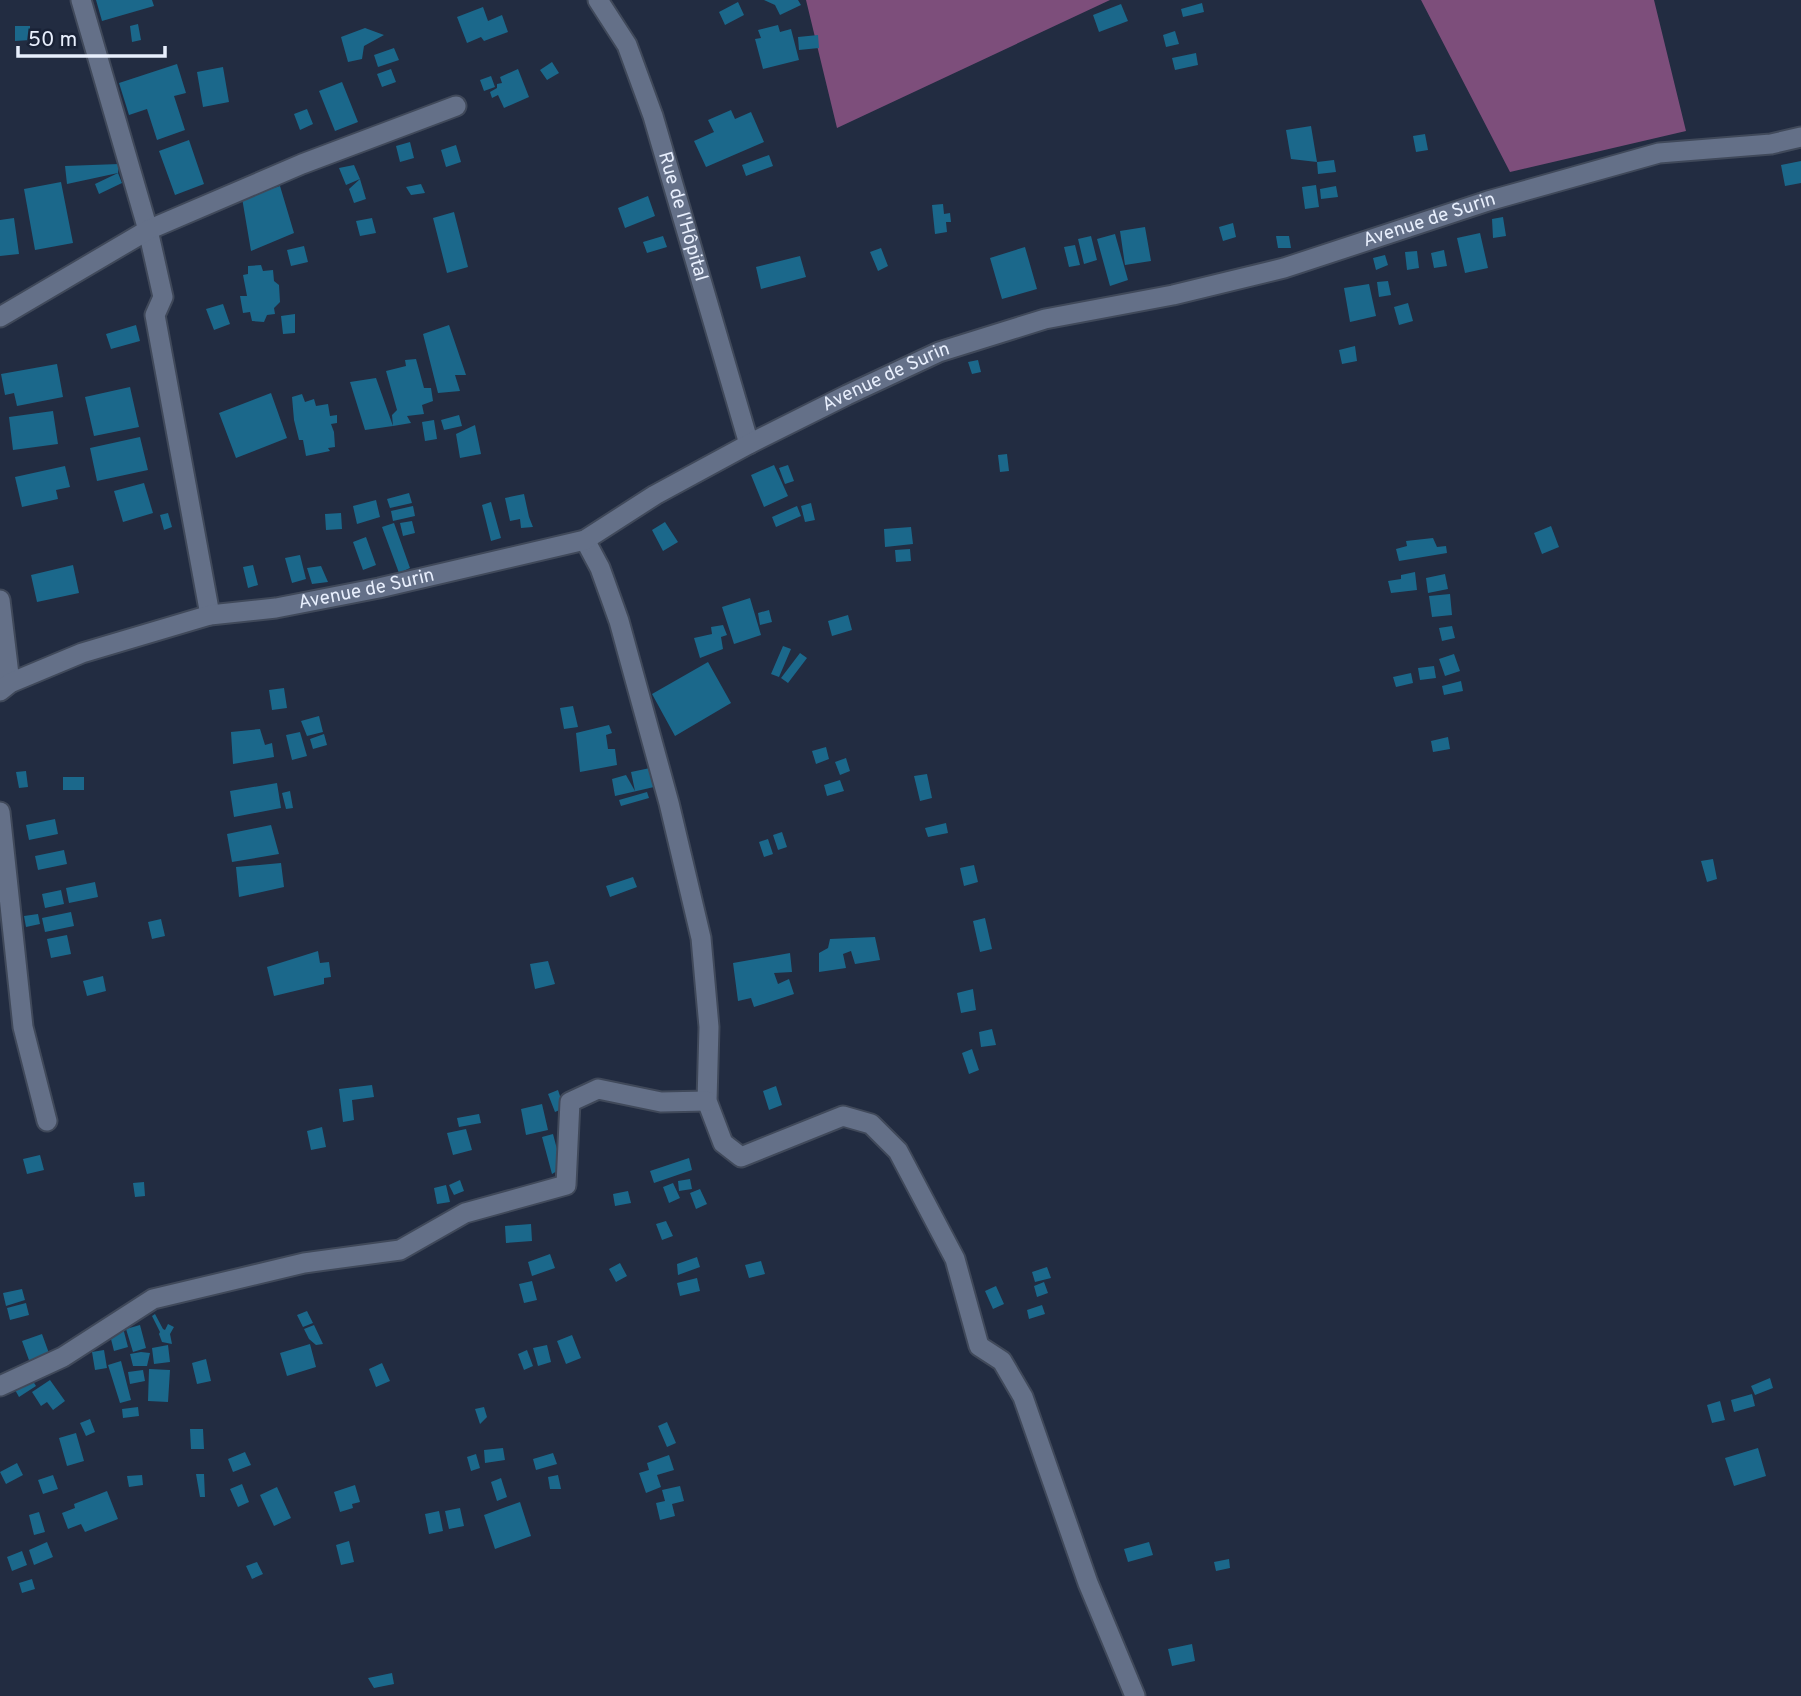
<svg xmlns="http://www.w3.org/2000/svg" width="1801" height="1696" viewBox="0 0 1801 1696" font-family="Overpass,sans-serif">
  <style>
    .forest { fill: #7d4e7b }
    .building { fill: #1b688b }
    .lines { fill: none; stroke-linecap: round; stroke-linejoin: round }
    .street-casing { stroke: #40495a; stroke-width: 23 }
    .street { stroke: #647088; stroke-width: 19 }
    .labels { text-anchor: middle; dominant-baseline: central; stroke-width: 5; stroke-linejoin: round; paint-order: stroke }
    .street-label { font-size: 19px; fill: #e8effd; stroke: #192236 }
  </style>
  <rect width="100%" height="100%" fill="#222c41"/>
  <path class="forest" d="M806 0H1110L837 128Z
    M1421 0H1654L1686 131 1510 172Z"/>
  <path class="building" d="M96 0H152L154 6 102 21Z
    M764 0H798L801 5 780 15 775 5Z
    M738 2 744 15 725 25 719 12Z
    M1202 3 1204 12 1183 17 1181 9Z
    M1121 4 1128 21 1099 32 1093 15Z
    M483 7 488 21 502 15 508 32 484 41 481 37 467 43 457 17Z
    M138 24 141 40 132 42 130 26Z
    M778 25 780 32 791 29 799 60 763 69 755 39 761 38 758 30Z
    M15 26H30V40L15 41Z
    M365 28 384 35 364 46 362 59 348 62 341 37Z
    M1175 31 1179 44 1166 47 1163 35Z
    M818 35 819 48 799 50 798 37Z
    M394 48 399 60 378 67 374 55Z
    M1196 53 1198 65 1175 70 1172 58Z
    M552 62 559 73 547 80 540 70Z
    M177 64 186 93 174 96 185 130 157 140 147 109 129 115 119 83Z
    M223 67 229 102 203 107 197 72Z
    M391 69 396 82 382 87 377 74Z
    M518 69 529 97 504 108 498 95 492 98 490 92 497 88V84L502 83 500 77Z
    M491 76 495 87 484 91 480 80Z
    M342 82 358 122 335 131 319 91Z
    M307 109 313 124 300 130 294 114Z
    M731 110 735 119 751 112 764 142 706 167 694 141 714 132 708 120Z
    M1311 126 1317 162 1291 159 1286 130Z
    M1425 134 1428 150 1416 152 1413 136Z
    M189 140 204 184 175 195 159 151Z
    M410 142 414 158 400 162 396 146Z
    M456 145 461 162 446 167 441 150Z
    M769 155 773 166 746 176 742 165Z
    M1334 160 1336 172 1318 174 1317 162Z
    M1801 161V183L1785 186 1781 165Z
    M119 164 118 173 67 184 65 166Z
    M354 165 360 179 346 185 339 168Z
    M118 173 122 183 99 194 95 184Z
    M360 179 366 199 354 203 349 189Z
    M61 182 73 243 35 250 24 189Z
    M421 184 425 193 411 195 406 187Z
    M1316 185 1319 207 1305 209 1302 187Z
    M280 186 294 233 251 251 242 198Z
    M1336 186 1338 197 1321 199 1320 189Z
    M648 196 655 216 625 228 618 208Z
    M943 204 944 214 950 213 951 222H946L947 232 935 234 932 205Z
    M454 212 468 267 447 273 433 218Z
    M1503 217 1506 236 1493 238 1492 219Z
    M14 218 19 254 0 256V220Z
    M372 218 376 233 360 236 356 221Z
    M1233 223 1236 237 1223 241 1219 227Z
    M1145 227 1151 261 1125 265 1120 231Z
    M1480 233 1488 268 1465 273 1457 238Z
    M1115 234 1128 280 1110 286 1097 239Z
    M663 236 667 247 647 253 643 242Z
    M1091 236 1097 260 1084 264 1078 239Z
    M1276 236H1289L1291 248H1278Z
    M1075 245 1080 265 1069 267 1064 247Z
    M304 246 308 262 291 266 287 250Z
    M1025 247 1037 289 1002 299 990 258Z
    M881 248 888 266 878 271 870 252Z
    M1444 250 1447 266 1434 268 1431 253Z
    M1417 251 1419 268 1407 270 1405 252Z
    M1385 255 1388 265 1376 270 1373 258Z
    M800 256 806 277 761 289 756 267Z
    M261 265 263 271 273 270 274 281 279 285 280 302 274 308 275 314 267 315 264 322 252 321 250 312 243 313 240 296H247L243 275 248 274V266Z
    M1388 281 1391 295 1379 297 1377 282Z
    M1369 284 1376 316 1350 322 1344 288Z
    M1408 303 1413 321 1399 325 1394 307Z
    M223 304 230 324 214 330 206 309Z
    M295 314V333L283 334 281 316Z
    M136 325 140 341 111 349 106 334Z
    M449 325 466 375H455L460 391 438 393 423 334Z
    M1355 346 1357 361 1342 364 1339 350Z
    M416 359 424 388H431L433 401 422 405 424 414 407 416 411 423 393 426 365 430 350 382 376 378 393 426 392 415 397 410 386 371 406 366 405 360Z
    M978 360 981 372 972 374 968 362Z
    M57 364 63 397 17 406 14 393 5 395 1 374Z
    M130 387 139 427 94 436 85 397Z
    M271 393 287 438 236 458 219 413Z
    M302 394 305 402 314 399 316 406 328 404 330 416 337 415V423L331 424 334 432 335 447 328 448 330 451 306 456 303 440H299L294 420 292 397Z
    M53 411 58 444 13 450 9 417Z
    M459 415 462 426 444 430 441 420Z
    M434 420 437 439 425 441 422 422Z
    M475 425 481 454 460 458 456 434Z
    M140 437 148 470 97 481 90 448Z
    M1007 454 1009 471 1000 472 998 455Z
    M774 465 788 496 764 507 751 475Z
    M788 465 794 481 785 484 779 468Z
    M65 466 70 487 56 490 58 499 22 507 15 477Z
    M144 483 153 513 123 522 114 491Z
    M409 493 412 503 390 508 387 499Z
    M524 494 529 517 533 527 521 528 520 519 510 521 505 498Z
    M376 500 380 517 357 524 353 506Z
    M491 502 501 538 491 541 482 505Z
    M811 503 815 520 805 522 801 506Z
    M413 506 415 516 393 521 391 511Z
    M797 506 801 516 776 527 772 517Z
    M168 513 172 527 164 530 160 515Z
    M341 513 342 529 326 530 325 514Z
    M412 521 415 533 403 536 400 523Z
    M665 522 678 542 663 551 652 530Z
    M394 523 410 568 399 573 382 527Z
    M1551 526 1559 547 1542 554 1534 533Z
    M911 527 913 544 885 547 884 529Z
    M366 537 376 565 363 570 353 542Z
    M1433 538 1437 547 1446 546 1447 553 1399 561 1396 549 1407 546 1406 541Z
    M910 549 911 561 896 562 895 550Z
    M300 555 306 579 292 583 285 558Z
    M73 565 79 593 37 602 31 575Z
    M253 565 258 585 248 588 243 567Z
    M321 566 328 582 312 584 307 568Z
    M1415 572 1417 590 1391 593 1388 581 1401 579V575Z
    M1445 574 1448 589 1428 593 1426 578Z
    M1450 594 1452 615 1432 617 1429 596Z
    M750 598 761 635 734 644 722 607Z
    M769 610 772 622 760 625 758 613Z
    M848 615 852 630 832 636 828 621Z
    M723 625 727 635 721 637 723 649 700 658 694 638 712 634 711 627Z
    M1452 626 1455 638 1442 641 1439 628Z
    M783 646 791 649 779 677 771 674Z
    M800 653 807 658 788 683 781 678Z
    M1454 654 1460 671 1445 676 1439 659Z
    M708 662 731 703 675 736 652 694Z
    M1434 666 1436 678 1420 680 1418 668Z
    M1411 673 1413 683 1396 687 1393 677Z
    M1461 681 1463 691 1444 695 1442 686Z
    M284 688 287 708 272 710 269 690Z
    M573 706 578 727 564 729 560 708Z
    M319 716 323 732 307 736 301 721Z
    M609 725 612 733 606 735 608 749H615L617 765 580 772 576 733Z
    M260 729 265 745 272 743 274 757 233 764 231 732Z
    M300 732 307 756 292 760 286 735Z
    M324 734 327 745 313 749 310 739Z
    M1448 737 1450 749 1433 752 1431 741Z
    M826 747 829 759 816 764 812 751Z
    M846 758 850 771 840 775 835 762Z
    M650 768 654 787 615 796 612 779 626 775 635 791 631 772Z
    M26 771 28 787 19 788 16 772Z
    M927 774 932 798 920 801 914 776Z
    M63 777H84V790H63Z
    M840 780 844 791 827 796 824 785Z
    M277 783 281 808 234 817 230 791Z
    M290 791 293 808 286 809 282 793Z
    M647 792 649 798 621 806 619 800Z
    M55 819 58 834 29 840 26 825Z
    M946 823 948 833 928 837 925 828Z
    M271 825 279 854 232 862 227 834Z
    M782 832 787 847 778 850 773 835Z
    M768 839 773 854 764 857 759 842Z
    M64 850 67 864 38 870 35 856Z
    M1713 859 1717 879 1707 882 1701 861Z
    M281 863 284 887 239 897 236 867Z
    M974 865 978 882 964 886 960 868Z
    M633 877 637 887 610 897 606 886Z
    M95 882 98 897 69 903 66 888Z
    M61 890 64 904 45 908 42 894Z
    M71 912 74 926 45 932 42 918Z
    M38 914 40 924 26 927 24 916Z
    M985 918 992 949 980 952 973 921Z
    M161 919 165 936 152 939 148 922Z
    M67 935 71 954 51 958 47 939Z
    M875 937 880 960 855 964 851 951 843 954 846 968 819 972V953L828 948 830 939Z
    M318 951 320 963 329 962 331 977 324 978V984L274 996 267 967Z
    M790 953 792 972 774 973 778 984 789 979 794 994 754 1007 751 998 738 1001 733 963Z
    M548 961 555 984 535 989 530 964Z
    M103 976 106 991 87 996 83 981Z
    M973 989 976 1010 961 1013 957 993Z
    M992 1029 996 1045 981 1047 979 1032Z
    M972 1049 979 1070 969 1074 962 1053Z
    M372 1085 374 1097 352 1100 354 1120 343 1122 339 1089Z
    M776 1086 782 1105 769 1110 763 1091Z
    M558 1090 564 1108 555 1112 548 1094Z
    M542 1104 548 1130 526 1135 521 1109Z
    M479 1114 481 1123 459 1127 457 1118Z
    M322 1127 326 1147 311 1150 307 1131Z
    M466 1129 472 1150 453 1155 447 1133Z
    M553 1134 562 1168 552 1174 542 1137Z
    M40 1155 44 1170 27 1174 23 1159Z
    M689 1158 692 1170 654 1183 650 1171Z
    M690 1179 692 1189 679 1191 678 1181Z
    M460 1180 464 1191 454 1195 449 1185Z
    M144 1182 145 1196 135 1197 133 1183Z
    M673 1183 680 1198 669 1203 663 1187Z
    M446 1185 450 1202 437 1204 434 1188Z
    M700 1189 707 1204 696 1209 690 1193Z
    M628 1191 631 1203 615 1206 613 1194Z
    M666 1221 673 1236 662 1240 656 1224Z
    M531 1224 532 1241 506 1243 505 1226Z
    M550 1254 555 1268 532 1276 528 1262Z
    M697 1257 700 1267 678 1275 677 1264Z
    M761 1261 765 1274 749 1278 745 1265Z
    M620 1263 627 1276 616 1282 609 1269Z
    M1047 1267 1051 1278 1035 1282 1032 1272Z
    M697 1278 700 1291 680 1296 677 1283Z
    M532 1281 537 1300 524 1303 519 1284Z
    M1044 1282 1048 1293 1037 1297 1034 1286Z
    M996 1286 1004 1304 993 1309 985 1291Z
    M22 1289 25 1300 6 1306 3 1293Z
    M26 1303 29 1315 10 1320 7 1308Z
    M1042 1305 1045 1314 1029 1319 1027 1310Z
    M307 1311 313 1323 303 1327 297 1315Z
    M155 1314 163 1329 165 1330 168 1324 174 1327 170 1334 172 1344 162 1342 159 1334 160 1332 152 1316Z
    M140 1325 146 1348 133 1352 126 1329Z
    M314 1325 323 1344 316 1345 309 1339 304 1329Z
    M123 1328 128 1347 114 1351 109 1331Z
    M42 1334 50 1356 30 1363 22 1341Z
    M572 1335 581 1358 566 1364 557 1341Z
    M310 1344 316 1367 287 1376 280 1353Z
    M168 1345 170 1362 154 1364 152 1348Z
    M547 1345 551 1362 538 1366 533 1348Z
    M104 1350 107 1368 95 1370 92 1352Z
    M527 1350 533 1366 524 1370 518 1354Z
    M141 1352 150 1353 147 1366H133L130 1354Z
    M206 1359 211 1381 197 1384 192 1363Z
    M121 1361 131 1400 120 1403 108 1365Z
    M382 1363 390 1381 376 1387 369 1369Z
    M149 1369 170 1370 168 1402 148 1401Z
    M143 1370 145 1381 130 1384 128 1372Z
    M31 1378 36 1386 19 1397 14 1388Z
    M1770 1378 1773 1388 1755 1395 1751 1386Z
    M50 1380 65 1401 53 1410 47 1402 41 1406 32 1392Z
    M1752 1394 1755 1406 1734 1412 1731 1400Z
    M1720 1401 1725 1420 1712 1423 1707 1405Z
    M138 1407 139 1416 123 1418 122 1409Z
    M484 1407 487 1417 480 1424 475 1409Z
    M90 1419 95 1432 86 1436 80 1423Z
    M667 1422 676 1443 667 1447 658 1426Z
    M190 1429H203L204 1449H191Z
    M76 1433 84 1461 67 1466 59 1438Z
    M503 1448 505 1460 485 1463 484 1450Z
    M1758 1448 1766 1476 1734 1486 1725 1458Z
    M245 1452 251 1465 233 1472 228 1459Z
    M553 1453 557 1464 536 1470 533 1459Z
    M476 1454 480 1468 471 1471 467 1457Z
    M669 1455 674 1470 657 1475 661 1487 646 1493 639 1473 649 1470 647 1463Z
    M17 1463 23 1475 6 1484 0 1472Z
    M196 1474H204L205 1497H200Z
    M53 1475 58 1489 43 1494 38 1480Z
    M142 1475 143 1485 129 1487 127 1476Z
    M558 1475 561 1489H550L548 1477Z
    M501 1478 507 1497 497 1501 491 1482Z
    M242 1484 249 1502 238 1507 230 1489Z
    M355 1485 360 1502 352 1504 353 1508 340 1512 334 1492Z
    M680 1486 684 1501 672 1504 675 1516 660 1520 656 1503 665 1501 662 1490Z
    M277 1487 291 1518 274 1526 260 1495Z
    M107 1491 118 1519 85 1532 81 1524 68 1529 62 1513 75 1508 74 1504Z
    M520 1502 531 1536 495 1549 484 1515Z
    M460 1508 464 1526 449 1529 445 1511Z
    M439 1511 443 1531 429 1534 425 1514Z
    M39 1512 45 1532 34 1535 29 1515Z
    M349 1541 354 1562 341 1565 336 1545Z
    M47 1542 53 1557 34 1565 29 1550Z
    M1149 1542 1153 1555 1128 1562 1124 1549Z
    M22 1551 27 1565 12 1571 7 1557Z
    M1229 1559 1230 1568 1216 1571 1214 1562Z
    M257 1562 263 1574 252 1579 246 1566Z
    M32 1579 35 1589 22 1593 19 1583Z
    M1192 1644 1195 1661 1172 1666 1168 1649Z
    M392 1673 394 1684 374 1688 368 1678Z"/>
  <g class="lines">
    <defs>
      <g id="street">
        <path d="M81 0 148 230 163 297 155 315 210 615"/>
        <path id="s1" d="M598 0 627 45 653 116 749 444"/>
        <path d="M0 317 148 230 302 164 456 106"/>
        <path d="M585 540 600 568 619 621 669 803 701 938 709 1027 707 1101 723 1143 741 1157 843 1116 871 1124 898 1151 955 1259 979 1346 1002 1361 1023 1397 1088 1583 1135 1696"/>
        <path d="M0 600 10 683"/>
        <path id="s2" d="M0 691 10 683 82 653 210 615 276 608 379 588 585 540 655 495 749 444 847 395 939 352 1045 319 1173 295 1284 268 1488 201 1659 153 1771 144 1801 137"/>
        <path d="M0 812 23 1027 47 1121"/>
        <path d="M0 1386 63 1357 153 1299 304 1263 400 1250 465 1213 566 1185 570 1102 598 1089 661 1102 707 1101"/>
      </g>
    </defs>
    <use href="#street" class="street-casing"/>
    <use href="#street" class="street"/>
  </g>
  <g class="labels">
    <g class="street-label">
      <text stroke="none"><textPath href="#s1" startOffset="234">Rue de l'Hôpital</textPath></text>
      <text stroke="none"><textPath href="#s2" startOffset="1517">Avenue de Surin</textPath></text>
      <text stroke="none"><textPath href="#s2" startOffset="950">Avenue de Surin</textPath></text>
      <text stroke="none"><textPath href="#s2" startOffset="383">Avenue de Surin</textPath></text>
    </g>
  </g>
  <path d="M18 46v10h147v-10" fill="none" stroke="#e8effd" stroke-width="3.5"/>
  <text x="28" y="46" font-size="21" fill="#e8effd" stroke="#192236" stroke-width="5" paint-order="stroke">50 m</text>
</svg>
